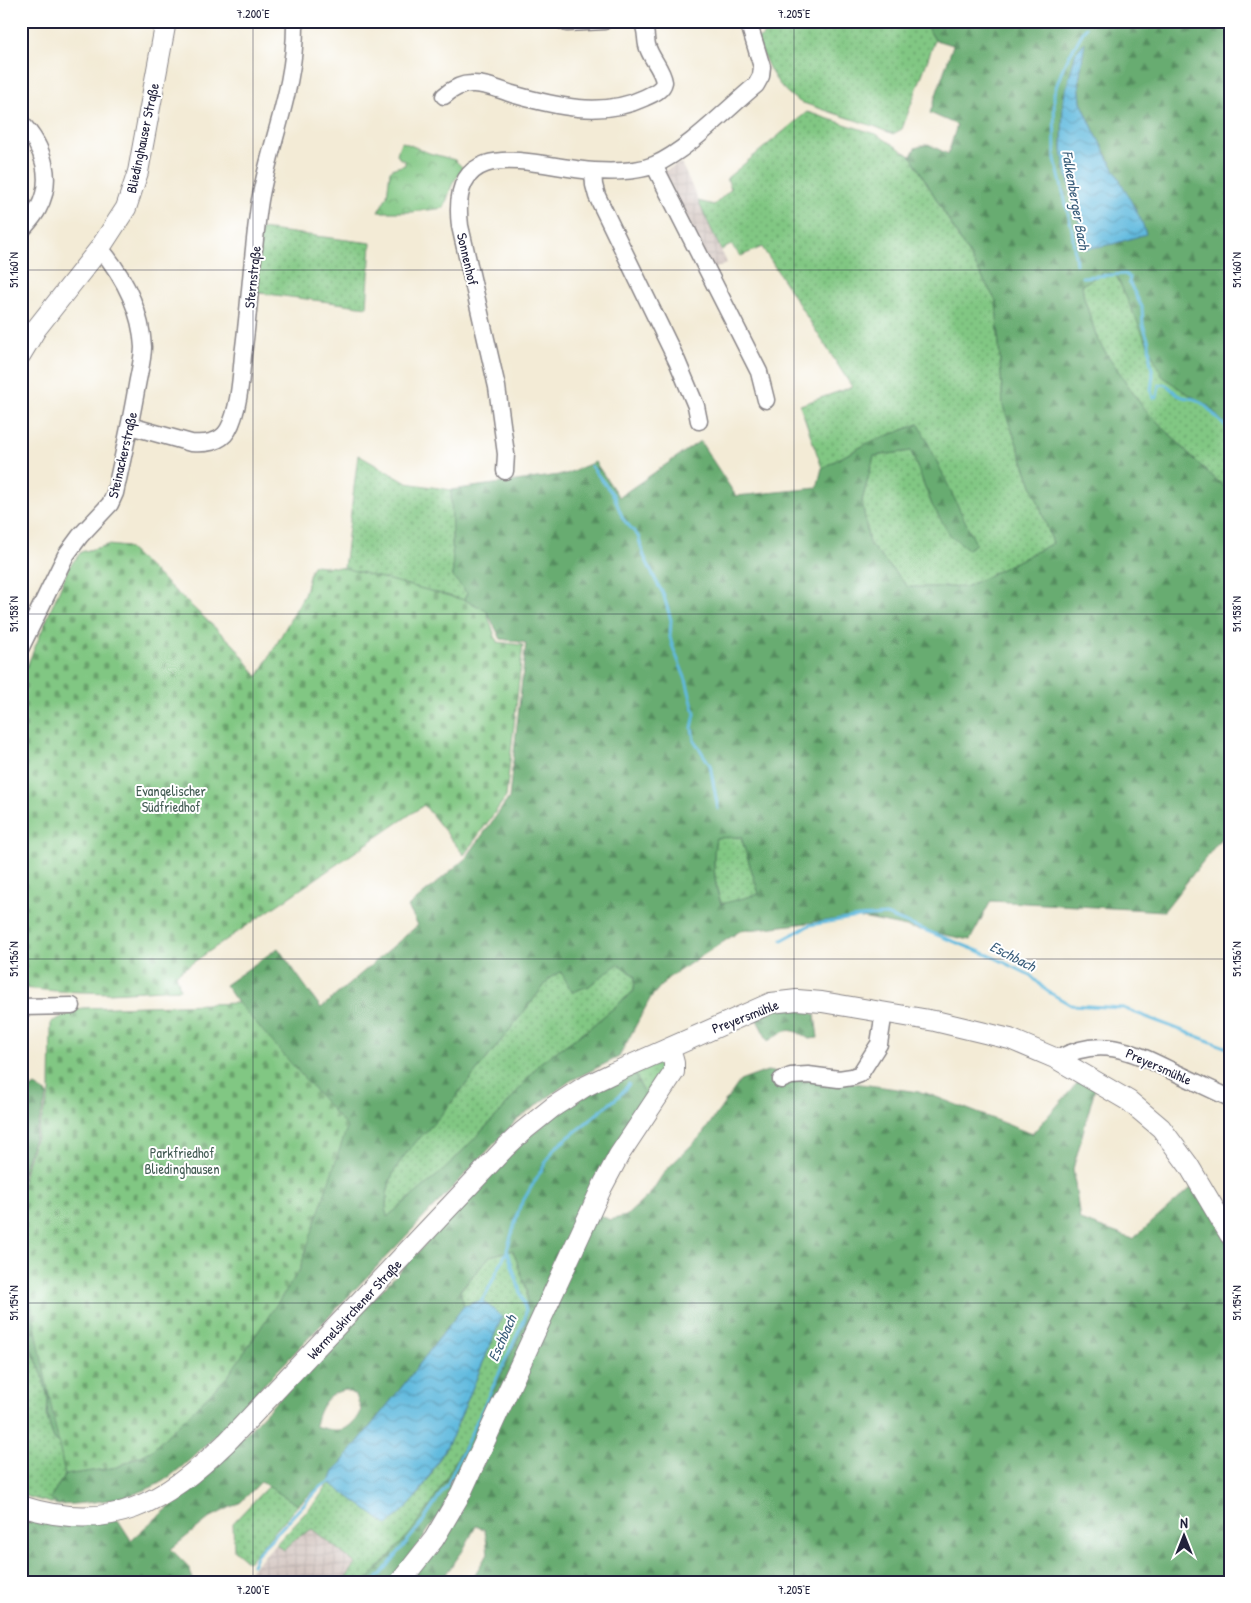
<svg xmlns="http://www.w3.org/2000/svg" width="1251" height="1603" viewBox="0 0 1251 1603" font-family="'Patrick Hand',sans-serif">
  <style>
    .industrial { fill: url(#industrial-grid) }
    .grass { fill: url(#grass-dots); stroke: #52745f }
    .forest { fill: url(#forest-firs); stroke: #456756; fill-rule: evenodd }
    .cemetery { fill: url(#cemetery-stones); stroke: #52745f }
    .park { fill: url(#park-crowns); stroke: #52745f }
    .water { fill: url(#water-waves); stroke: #426e8c }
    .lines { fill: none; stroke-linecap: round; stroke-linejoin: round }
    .stream { stroke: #61bade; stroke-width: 3 }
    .minor-casing { stroke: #8a8688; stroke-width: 19 }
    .major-casing { stroke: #8a8688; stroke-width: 22 }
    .minor { stroke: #fff; stroke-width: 16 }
    .major { stroke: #fff; stroke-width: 20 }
    .ticks { fill: none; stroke: #22223b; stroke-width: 1; stroke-opacity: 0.45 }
    .labels { text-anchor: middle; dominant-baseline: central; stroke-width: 4; stroke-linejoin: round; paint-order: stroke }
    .street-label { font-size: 14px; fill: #22223b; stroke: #fff }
    .park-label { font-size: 14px; fill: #435c54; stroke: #fff }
    .water-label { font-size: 15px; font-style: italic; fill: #3b5f7c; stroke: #fff }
    .neatline { fill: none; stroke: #22223b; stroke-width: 2 }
    .ticks-label { font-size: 12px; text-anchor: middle; fill: #22223b }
  </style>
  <defs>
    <pattern id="industrial-grid" width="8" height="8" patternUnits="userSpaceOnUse" patternTransform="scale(1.25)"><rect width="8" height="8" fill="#cfc0ba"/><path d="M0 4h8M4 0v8" fill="none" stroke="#b1a5a1"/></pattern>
    <pattern id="grass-dots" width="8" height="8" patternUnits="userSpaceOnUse" patternTransform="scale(1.25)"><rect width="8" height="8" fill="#81c783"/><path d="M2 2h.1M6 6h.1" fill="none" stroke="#69a16c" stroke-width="1.8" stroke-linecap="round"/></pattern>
    <pattern id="forest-firs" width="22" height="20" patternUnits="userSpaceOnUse" patternTransform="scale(1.25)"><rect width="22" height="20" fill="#68ac71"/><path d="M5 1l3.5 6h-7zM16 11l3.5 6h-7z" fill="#558c5e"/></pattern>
    <pattern id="cemetery-stones" width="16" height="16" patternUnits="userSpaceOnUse" patternTransform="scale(1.25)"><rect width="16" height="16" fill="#81c783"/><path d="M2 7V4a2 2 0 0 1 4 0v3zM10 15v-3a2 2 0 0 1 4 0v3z" fill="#69a16c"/></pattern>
    <pattern id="park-crowns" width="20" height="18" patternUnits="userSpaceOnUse" patternTransform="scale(1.25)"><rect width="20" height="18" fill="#81c783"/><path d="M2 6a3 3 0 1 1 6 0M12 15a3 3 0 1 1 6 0" fill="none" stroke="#69a16c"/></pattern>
    <pattern id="water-waves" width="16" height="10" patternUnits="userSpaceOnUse" patternTransform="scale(1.25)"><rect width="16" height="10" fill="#61bade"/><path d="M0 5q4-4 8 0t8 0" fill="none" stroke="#5097b5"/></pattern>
  </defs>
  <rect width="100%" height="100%" fill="#fff"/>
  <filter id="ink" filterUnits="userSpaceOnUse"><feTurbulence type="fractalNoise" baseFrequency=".02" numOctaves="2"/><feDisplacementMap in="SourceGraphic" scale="10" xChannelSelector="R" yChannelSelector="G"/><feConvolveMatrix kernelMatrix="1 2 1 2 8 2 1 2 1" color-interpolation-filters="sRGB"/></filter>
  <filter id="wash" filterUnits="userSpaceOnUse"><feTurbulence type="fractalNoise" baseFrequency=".0096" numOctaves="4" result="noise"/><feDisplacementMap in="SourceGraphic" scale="20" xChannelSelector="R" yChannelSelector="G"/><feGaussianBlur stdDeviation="1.12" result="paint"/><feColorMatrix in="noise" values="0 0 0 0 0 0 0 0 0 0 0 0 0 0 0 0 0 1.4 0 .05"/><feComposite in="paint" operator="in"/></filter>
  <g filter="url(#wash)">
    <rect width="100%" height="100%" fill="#f3ebd6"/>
    <path class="industrial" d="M681 163 727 263 712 270 664 171Z
      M312 1529 357 1565 343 1582H238L276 1544 284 1550 297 1538Z"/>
    <path class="grass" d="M768 21H929L927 27 935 40 902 129 893 134 876 127 800 102C775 87 767 65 757 39L762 37Z
      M807 112 876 134 911 156 996 301 1003 406 1053 543 966 587H908L869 543 862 501 874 456 911 451 932 505 919 424 868 443 822 468 800 405 852 387 762 247 741 256 731 245 721 250 698 201 714 205 731 189 727 178Z
      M261 229 371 243 367 307 252 292Z
      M1104 272 1116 275 1134 313 1183 391 1211 407 1230 432V492L1199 464 1142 406 1098 341 1084 298 1082 285Z
      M358 455 407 483 451 490 453 577 467 593 464 600 344 568Z
      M716 837H741L759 894 722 905C714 885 712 858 716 837Z
      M618 963 635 976 634 991 587 1030 540 1063 504 1108 444 1170 387 1218C384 1203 388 1184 395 1170 406 1149 426 1133 441 1115 479 1069 515 1023 551 977L561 971 589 986Z
      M659 1063 664 1069 648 1101 633 1071Z
      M513 1250 527 1291 526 1321 488 1403 431 1505 410 1533 366 1582H343L356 1564 312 1529 297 1538 284 1550 276 1544 318 1499 328 1484H332L387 1525 420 1493 452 1437 502 1317 482 1300 464 1306 460 1291 490 1256Z
      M21 1313 28 1322 29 1345 42 1373 48 1399 47 1417 54 1440 59 1443 65 1475 50 1498 58 1505 21 1495Z
      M268 1486 298 1505 248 1562 234 1550 233 1523Z"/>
    <path class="forest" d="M929 21H1230V432L1210 407 1183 391 1162 376 1116 275 1104 272 1082 285 1084 298 1098 341 1142 406 1199 464 1230 492V827L1164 911 991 901 970 940 857 917 740 931 668 978 651 997 619 1057 570 1081 517 1120 212 1439C198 1452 184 1466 169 1477 139 1499 94 1503 58 1505L50 1498 65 1475 117 1467 151 1451 228 1376 299 1271 304 1254 238 1003 225 985 278 948 321 1008 418 925 408 907 466 858 509 798 526 643 501 639 486 610 464 600 467 593 453 577 451 490 566 474 595 462 619 497 700 441 736 496 817 488 822 468 868 443 919 424 976 544 968 549 950 535 932 505 911 451 874 456 862 501 869 543 908 587H966L1053 543 1003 406 996 301 911 156 915 148 928 144 948 154 957 125 930 113 953 45 935 40 927 27ZM1084 43 1079 81 1081 102 1095 133 1146 233 1113 244 1062 150 1063 101 1076 52ZM741 837 759 894 721 904C714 885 712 858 716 838ZM618 964 635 976 634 991 587 1030 540 1063 504 1108 444 1170 387 1217C384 1203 388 1183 395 1170 407 1148 426 1133 442 1114 479 1069 515 1023 551 977L561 972 572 992 589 986Z
      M780 1008 808 1010 815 1015 818 1038 809 1039C789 1026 787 1029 768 1041L756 1018Z
      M633 1071 648 1101 463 1479 393 1582H366L410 1533 431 1505 488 1403 526 1321 527 1291 513 1250 490 1256 460 1290 464 1306 405 1383 334 1472 330 1482 316 1489 298 1505 261 1482 241 1502 211 1517 171 1549 188 1566 194 1582H21V1513L118 1520 131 1540C152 1520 176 1503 198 1484L521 1143 569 1105ZM346 1390 356 1395 361 1410C350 1433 338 1433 315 1426 318 1409 327 1392 346 1390Z
      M767 1071 926 1093 1032 1134 1080 1080 1095 1088 1073 1169 1080 1220 1133 1239 1191 1188 1210 1206 1230 1248V1582H470L488 1553 485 1530 476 1526 462 1552 440 1582H405L595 1213 610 1220 626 1216 650 1194 665 1171 701 1136 740 1081Z
      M35 1086 48 1094 21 1179V1098L22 1095Z
      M21 1265 67 1447 54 1440 47 1417 48 1399 42 1373 29 1345 28 1322 21 1313Z"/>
    <path class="cemetery" d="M108 545 127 547 234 645 258 677 304 595 311 569 314 565 344 568 464 600 486 610 497 642 523 645 506 797 464 855 424 805 176 974 180 989 109 993 56 991 21 988V680L69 567 81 552Z
      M238 1003 347 1127 299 1271 228 1376 151 1451 117 1467 65 1475 21 1254V1189L25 1171 50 1093 51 1022 82 1008Z"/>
    <path class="park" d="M403 142 429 153 455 160 464 169 453 182 444 208 412 212H378L387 196 390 171 394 168 405 165V161L399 158 397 154 400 144Z"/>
    <path class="water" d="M1085 42 1079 81 1081 102 1095 133 1142 222 1146 234 1113 244 1086 249 1064 165 1062 150 1063 101 1076 52Z
      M482 1300 502 1317 452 1437 420 1492 405 1509 387 1525 333 1485 330 1482 334 1472 405 1383 464 1306Z"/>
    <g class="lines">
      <path class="stream" d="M1076 264 1072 229 1055 159 1054 93 1064 65 1086 27
        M1082 277 1125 274 1130 278 1129 282 1142 307 1143 325 1149 342 1150 359 1153 375 1151 391 1153 398 1157 397 1159 385C1168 382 1171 390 1178 395 1184 399 1191 397 1197 400 1210 406 1217 422 1230 429
        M591 466 614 496 623 519 638 536 644 556 658 585 663 593 671 620 670 637 672 645 686 680 695 714 692 728 694 740 710 765 718 809
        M782 940 810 925 858 917 886 915 991 956 1030 975 1047 991 1071 1005 1123 1008 1230 1049
        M480 1303 486 1294 507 1251
        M252 1565 257 1554 320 1487 334 1480
        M373 1582 382 1573 422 1523 448 1483 525 1318 526 1310 507 1250 520 1206 554 1149 619 1096 629 1084"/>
    </g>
  </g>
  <g filter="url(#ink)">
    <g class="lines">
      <defs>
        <path id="minor" d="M563 21 567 23 604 21
          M444 96C452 89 460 84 471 84 485 83 500 90 512 94 554 106 602 118 644 98 652 94 662 91 664 82 662 68 650 58 647 45 645 36 647 28 641 21
          M21 123C44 146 54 180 38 209 34 217 27 224 21 231
          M654 165 759 372 766 400
          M593 171 594 185 597 196 677 361 696 406 699 421
          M130 426 191 443C205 444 220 443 228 430 239 411 241 377 243 355 250 304 252 252 260 200 271 138 296 87 295 21
          M505 471 506 454 497 387 460 226C448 129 538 168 594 171 613 172 637 172 654 165 687 151 728 108 756 85L761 76 762 67 748 21
          M21 647 66 555 80 536 110 504 115 493C123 457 131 421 137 385 139 373 143 359 143 347 141 309 124 277 100 248
          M21 1007 72 1006
          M1057 1059C1099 1036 1130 1050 1170 1070 1190 1079 1210 1089 1230 1098
          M781 1080 791 1076 808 1075 839 1079 852 1077 860 1074 879 1044 884 1012"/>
        <path id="major" d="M21 354 36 329 100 248 126 208 138 172 166 21
          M21 1506C111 1535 164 1503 227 1442L505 1148 523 1131 553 1107 584 1087 613 1073 771 1003 797 1000 822 1002 935 1021 1010 1039 1057 1059 1129 1101 1161 1128 1189 1166 1230 1235
          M400 1582 434 1539 461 1493 602 1187 619 1155 674 1072V1063L670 1048"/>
      </defs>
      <use href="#minor" class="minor-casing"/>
      <use href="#major" class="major-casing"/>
      <use href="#minor" class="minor"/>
      <use href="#major" class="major"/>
    </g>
  </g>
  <path class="ticks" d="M253 21V1582M794 21V1582M21 270H1230M21 614H1230M21 959H1230M21 1303H1230"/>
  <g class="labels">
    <g class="street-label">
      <text transform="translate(142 138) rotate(-78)">Bliedinghauser Straße</text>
      <text transform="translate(468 259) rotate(77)">Sonnenhof</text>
      <text transform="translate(252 277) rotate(-84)">Sternstraße</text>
      <text transform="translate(122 455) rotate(-77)">Steinackerstraße</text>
      <text transform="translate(745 1016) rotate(-21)">Preyersmühle</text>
      <text transform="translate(1159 1066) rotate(24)">Preyersmühle</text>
      <text transform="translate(354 1309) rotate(-47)">Wermelskirchener Straße</text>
    </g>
    <g class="park-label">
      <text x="171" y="790">Evangelischer<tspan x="171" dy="16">Südfriedhof</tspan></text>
      <text x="182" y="1152">Parkfriedhof<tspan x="182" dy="16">Bliedinghausen</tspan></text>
    </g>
    <g class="water-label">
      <text transform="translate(1076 200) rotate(80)">Falkenberger Bach</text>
      <text transform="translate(1013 956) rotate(27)">Eschbach</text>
      <text transform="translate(502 1338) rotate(-66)">Eschbach</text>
    </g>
  </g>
  <rect width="1251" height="1603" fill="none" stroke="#fff" stroke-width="55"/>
  <g transform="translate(1184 1536)" stroke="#ffffff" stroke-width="4" paint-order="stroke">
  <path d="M0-4L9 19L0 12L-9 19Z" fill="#22223b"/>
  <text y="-8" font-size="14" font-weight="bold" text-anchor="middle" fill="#22223b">N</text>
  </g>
  <rect x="28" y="28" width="1196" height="1548" class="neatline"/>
  <g class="ticks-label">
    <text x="253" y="18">7.200°E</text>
    <text x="794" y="18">7.205°E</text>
    <text transform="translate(14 270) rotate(-90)" y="4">51.160°N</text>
    <text transform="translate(1237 270) rotate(-90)" y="4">51.160°N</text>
    <text transform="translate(14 614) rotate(-90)" y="4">51.158°N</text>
    <text transform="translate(1237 614) rotate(-90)" y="4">51.158°N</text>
    <text transform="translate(14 959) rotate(-90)" y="4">51.156°N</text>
    <text transform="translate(1237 959) rotate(-90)" y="4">51.156°N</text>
    <text transform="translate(14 1303) rotate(-90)" y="4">51.154°N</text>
    <text transform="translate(1237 1303) rotate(-90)" y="4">51.154°N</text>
    <text x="253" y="1594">7.200°E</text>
    <text x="794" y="1594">7.205°E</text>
  </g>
</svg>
